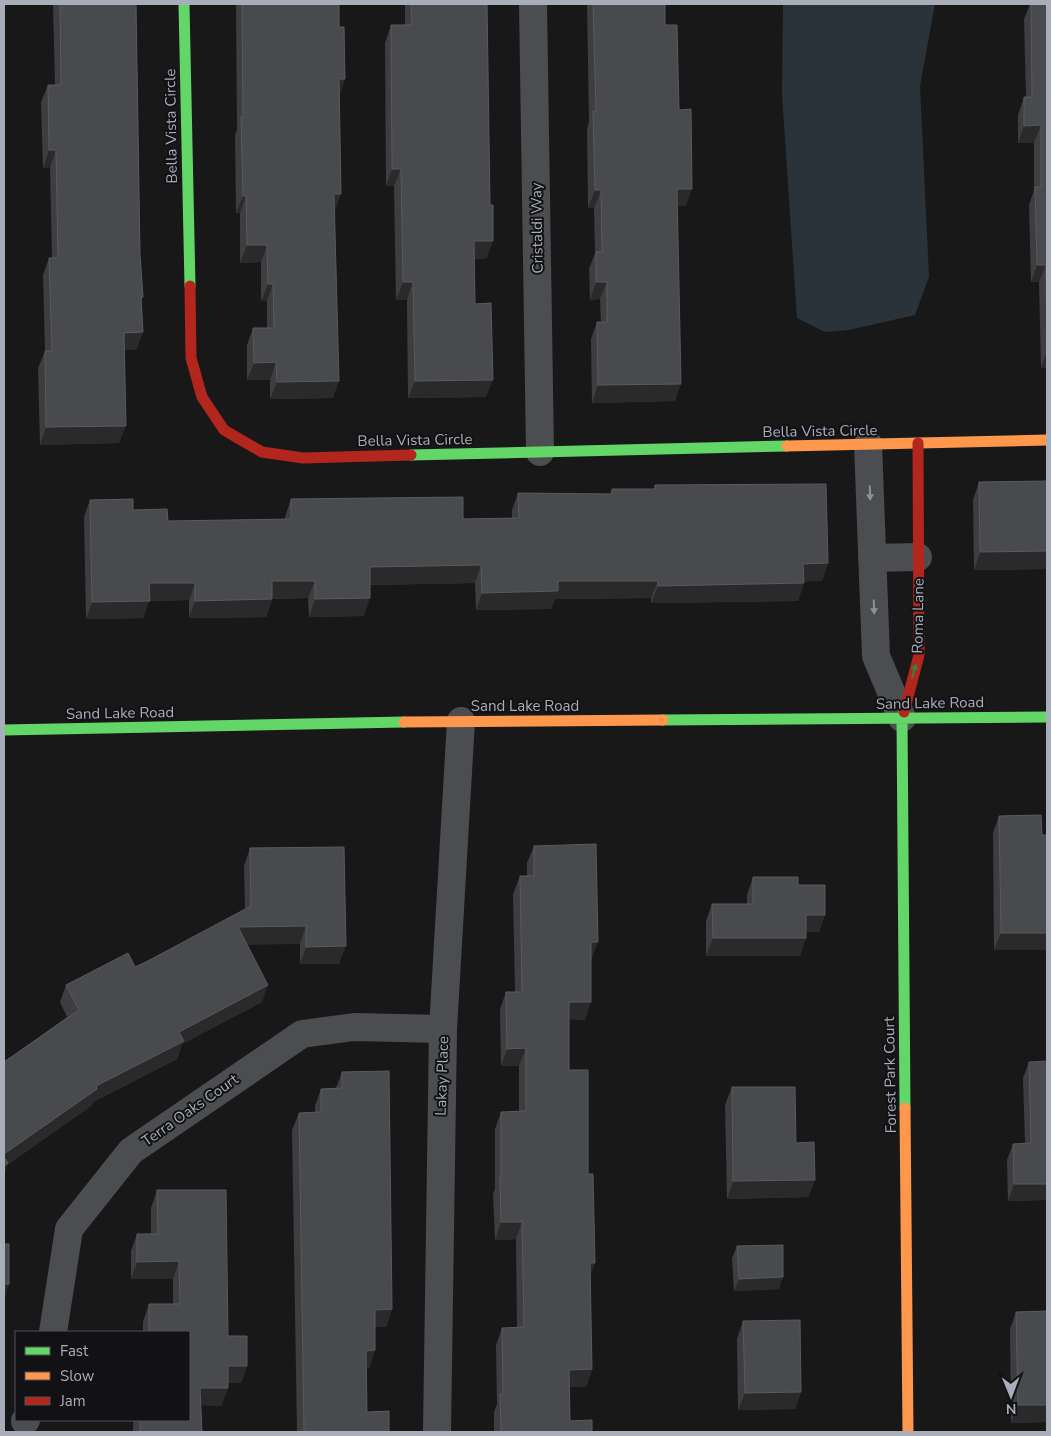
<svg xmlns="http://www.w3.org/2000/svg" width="1051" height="1436" viewBox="0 0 1051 1436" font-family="'Nunito Sans',sans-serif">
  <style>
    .water { fill: #2a333a }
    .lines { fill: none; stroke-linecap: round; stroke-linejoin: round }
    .street { stroke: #4c4d51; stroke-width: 28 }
    .fast { stroke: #63d668; stroke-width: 11 }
    .slow { stroke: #ff974d; stroke-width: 11 }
    .jam { stroke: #b3261e; stroke-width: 11 }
    .wall { fill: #3e3e40 }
    .shaded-wall { fill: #2a2a2b }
    .building { fill: #494a4d; stroke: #585a5e }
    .oneway { fill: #8c909a }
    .oneway2 { fill: #3f7e42 }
    .labels { text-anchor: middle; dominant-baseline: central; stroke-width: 4; stroke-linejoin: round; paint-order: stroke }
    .street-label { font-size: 15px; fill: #a8adb9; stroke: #121214 }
  </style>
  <rect width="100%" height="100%" fill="#181818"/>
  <path class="water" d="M783 4H935L920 86 929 277 915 315 849 330 825 332 797 318 782 94Z"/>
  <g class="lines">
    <path class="street" d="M533 4 540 452
      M868 444 876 656 902 718
      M872 558 918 557
      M53 1332 69 1229 131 1151 302 1034 354 1027 443 1029
      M25 1421 26 1420
      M437 1432 443 1029 461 721"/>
    <path class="fast" d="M184 4 190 286
      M411 455 787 446
      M904 712 902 718 905 1108
      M663 720 1047 717
      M4 730 404 722"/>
    <path class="slow" d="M787 446 1047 440
      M404 722 663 720
      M905 1108 908 1432"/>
    <path class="jam" d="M190 286 191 358 202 397 224 430 262 452 303 458 411 455
      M904 712 919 655 918 443"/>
  </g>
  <path class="wall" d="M53 4H136L140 255 143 297 141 301 143 332 136 350H125L119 443 40 445 38 368 45 351 43 275 49 258H52L50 167 43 168 41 102 48 85H55Z
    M236 4H339V27L345 79 339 96 334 211 333 398 270 399V380H247V345L253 328H267V301H261V262L240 263V213H236L235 135 237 130Z
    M405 4H487V258L474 259 475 304 486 397 408 398 407 300H396L394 186H386L385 43 391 25H405Z
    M587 4H665V25L679 110 686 206H677L675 401 592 403 591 339 597 322H601L600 299 590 300 589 269 595 253 594 208H588L587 129 589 122Z
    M1030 4H1047V368H1041L1039 282H1031L1029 205 1034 190V143H1018V115L1024 97H1026L1024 19Z
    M1047 481V569L974 570 973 500 979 482Z
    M655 485 828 563 822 581H804L798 601 651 603V598L555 599 551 609 476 610 475 583 370 585 364 616 309 617 308 598 272 599 266 617 189 618V600L149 601 143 618 86 619 84 517 90 500 133 510 168 521 285 519V517L291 499 463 519 512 518V510L518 493 610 494 612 489H654Z
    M999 816 1042 835H1047V950H994L993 833Z
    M534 846 591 960 585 1020 569 1019V1070L588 1174 592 1369 586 1387H570V1421L592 1432H494V1412L497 1404 496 1345 502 1328H517L516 1239 495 1240 493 1194 495 1189V1129L501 1112H519V1066H501L500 1009 506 992H515L513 894 520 876H527V863Z
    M250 848 339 964H300V944H247L262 1002 182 1044 177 1059 93 1102 91 1106 7 1165 4 1174V1062L67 1017 60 1002 66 985 135 967 144 963 245 910 244 866Z
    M753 877 798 885 825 915 819 932H806L800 956H706V921L712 904H747V895Z
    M1029 1062 1047 1200 1008 1201 1007 1160 1013 1144 1025 1143 1023 1078Z
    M342 1072 392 1309 386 1327H375V1350L369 1368H366L367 1412 389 1432H297L292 1130 299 1113H315V1106L321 1089 336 1088Z
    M732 1087 796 1143 815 1180 808 1197 727 1199 725 1105Z
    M157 1190 228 1336 247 1366 241 1383H228V1388L221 1406 201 1405 202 1432H133V1420H189V1332H143V1322L149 1304H173V1279H131V1251L137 1234H151V1208Z
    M737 1246 779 1289 734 1291 732 1258Z
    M1047 1311V1422L1011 1423 1010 1329 1016 1312Z
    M743 1321 801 1392 795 1409 738 1410 737 1339Z"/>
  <path class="shaded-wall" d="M339 79H345L339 96Z
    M1041 125 1034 143H1018L1024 126Z
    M49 150H56L50 167 43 168Z
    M392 169H401L394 186H386Z
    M677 189H692L686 206H670Z
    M595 190H601L594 208H588Z
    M334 194H341L335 211 327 212Z
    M243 196H246L240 213H236Z
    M474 241H493L487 258 467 259Z
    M247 245H267L261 262 240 263Z
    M1037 265H1046L1039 282H1031Z
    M403 282H413L407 300H396Z
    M596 282H607L600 299 590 300Z
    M268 284H273L267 301H261Z
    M143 332 136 350H118L124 333Z
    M1047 351V368H1041Z
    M276 362 270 380H247L254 363Z
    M493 380 486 397 408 398 415 381Z
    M339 381 333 398 270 399 277 382Z
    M681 384 675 401 592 403 598 385Z
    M126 426 119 443 40 445 46 427Z
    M1047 551V569L974 570 980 552Z
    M828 563 822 581 797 582 803 564Z
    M481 565 475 583 363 585 370 567Z
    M272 581H315L308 598 266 599Z
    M558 581H658L651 598 555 599 551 609 476 610 482 593Z
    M149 583H195L189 600 149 601 143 618 86 619 92 602Z
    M804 583 798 601 651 603 658 586Z
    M370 598 364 616 309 617 315 599Z
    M272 599 266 617 189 618 195 601Z
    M806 915H825L819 932H800Z
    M306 926 300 944 231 945 238 927Z
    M1001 933H1047V950H994Z
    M713 938H806L800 956H706Z
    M591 942H598L591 960Z
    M346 946 339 964H300L306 947Z
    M268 985 262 1002 182 1044 177 1059 93 1102 91 1106 7 1165 4 1174V1154L96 1086 179 1032Z
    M569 1002H591L585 1020 562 1019Z
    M526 1048 519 1066H501L507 1049Z
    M815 1180 808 1197 727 1199 733 1181Z
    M1014 1184H1047V1200L1008 1201Z
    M501 1222H522L516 1239 495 1240Z
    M179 1261 173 1279H131L137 1262Z
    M590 1263H595L589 1280Z
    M783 1277 779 1289 734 1291 739 1279Z
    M4 1284H9L4 1299Z
    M392 1309 386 1327H369L375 1310Z
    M375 1350 369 1368H360L366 1351Z
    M228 1366H247L241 1383H221Z
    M592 1369 586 1387H563L569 1370Z
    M200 1388H228L221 1406 194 1405Z
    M801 1392 795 1409 738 1410 745 1393Z
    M1018 1405H1047V1422L1011 1423Z"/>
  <path class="building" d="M60 4H136L140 255 143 297H141L143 332 124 333 126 426 46 427 45 351H52L49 258H58L56 150H49L48 85H61Z
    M242 4H339V27H344L345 79H339L341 194H334L339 381 277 382 276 362 254 363 253 328H274L273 284H268L267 245H247L246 196H243L241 117H243Z
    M411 4H487L490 205H493V241H474L475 304 491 303 493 380 415 381 413 282H403L401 169H392L391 25H412Z
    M593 4H665V25H677L679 110 691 109 692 189H677L681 384 598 385 597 322H607V282H596V252H602L601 190H595L593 111H596Z
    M1031 4H1047V351L1046 265H1037L1035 187H1041V125L1024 126V97H1032Z
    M1047 481V551L980 552 979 482Z
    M826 484 828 563 803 564 804 583 658 586V581H558V591L482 593 481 565 370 567V598L315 599V581H272V599L195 601V583H149L150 601 92 602 90 500 133 499V510L167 509 168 521 291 519V499L463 497V519L519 518 518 493 612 494V489H655V485Z
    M1041 815 1042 835H1047V933H1001L999 816Z
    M596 844 598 942H591V1002H569V1070H588V1174H593L595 1263H590L592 1369 569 1370 570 1421 592 1420V1432H501L500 1394H503L502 1328 524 1327 522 1222H501L500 1176H501V1112L526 1111V1048L507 1049 506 992H522L520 876H534V846Z
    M344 847 346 946 306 947V926L238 927 268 985 179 1032 184 1041 96 1086 97 1089 4 1154V1062L79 1010 66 985 128 953 135 967 144 963 251 906 250 848Z
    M753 877H798V885H825V915H806V938H713L712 904H753Z
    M1047 1061V1184H1014L1013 1144 1031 1143 1029 1062Z
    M389 1071 392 1309 375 1310V1350L366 1351 367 1412 389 1411V1432H304L299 1113 321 1112V1089L342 1088V1072Z
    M732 1087H795L796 1143 814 1142 815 1180 733 1181Z
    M4 1157 8 1163 4 1166Z
    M157 1190H226L228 1336H247V1366H228V1388H200L202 1432H140V1420H189V1332H149V1304H180L179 1261 137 1262V1234H158Z
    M4 1244H9V1284H4Z
    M783 1245V1277L739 1279 737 1246Z
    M1047 1311V1405H1018L1016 1312Z
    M800 1320 801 1392 745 1393 743 1321Z"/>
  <defs><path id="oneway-solid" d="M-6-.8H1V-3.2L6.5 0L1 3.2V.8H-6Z" transform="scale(1.25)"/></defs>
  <g class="oneway">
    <use href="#oneway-solid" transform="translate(870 493) rotate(88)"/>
    <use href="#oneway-solid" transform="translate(874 607) rotate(88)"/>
  </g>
  <use class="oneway2" href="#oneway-solid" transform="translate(914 671) rotate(-75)"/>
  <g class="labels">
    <g class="street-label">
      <text transform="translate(171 126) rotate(-91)">Bella Vista Circle</text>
      <text transform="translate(537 228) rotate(-91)">Cristaldi Way</text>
      <text transform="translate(820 431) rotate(-1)">Bella Vista Circle</text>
      <text transform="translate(415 440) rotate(-1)">Bella Vista Circle</text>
      <text transform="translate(918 616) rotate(-89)">Roma Lane</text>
      <text transform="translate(930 703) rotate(-1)">Sand Lake Road</text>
      <text x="525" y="706">Sand Lake Road</text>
      <text transform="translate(120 713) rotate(-1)">Sand Lake Road</text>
      <text transform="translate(890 1075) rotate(-91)">Forest Park Court</text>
      <text transform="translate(442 1076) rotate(-88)">Lakay Place</text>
      <text transform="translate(190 1110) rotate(-35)">Terra Oaks Court</text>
    </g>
  </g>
  <rect width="1051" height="1436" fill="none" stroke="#a8adb9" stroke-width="10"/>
  <rect x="15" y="1331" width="175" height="90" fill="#121214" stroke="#4e5056"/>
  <rect x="25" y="1347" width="25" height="8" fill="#63d668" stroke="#4e5056"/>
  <text x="60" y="1356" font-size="15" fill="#a8adb9">Fast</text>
  <rect x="25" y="1372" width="25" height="8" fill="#ff974d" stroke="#4e5056"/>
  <text x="60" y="1381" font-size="15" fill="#a8adb9">Slow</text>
  <rect x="25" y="1397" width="25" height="8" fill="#b3261e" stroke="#4e5056"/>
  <text x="60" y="1406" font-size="15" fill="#a8adb9">Jam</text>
  <g transform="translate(1011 1396) rotate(179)" stroke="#121214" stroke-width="4" paint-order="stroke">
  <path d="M0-4L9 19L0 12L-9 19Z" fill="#a8adb9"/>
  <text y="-8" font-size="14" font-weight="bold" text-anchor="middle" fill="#a8adb9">N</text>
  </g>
</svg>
